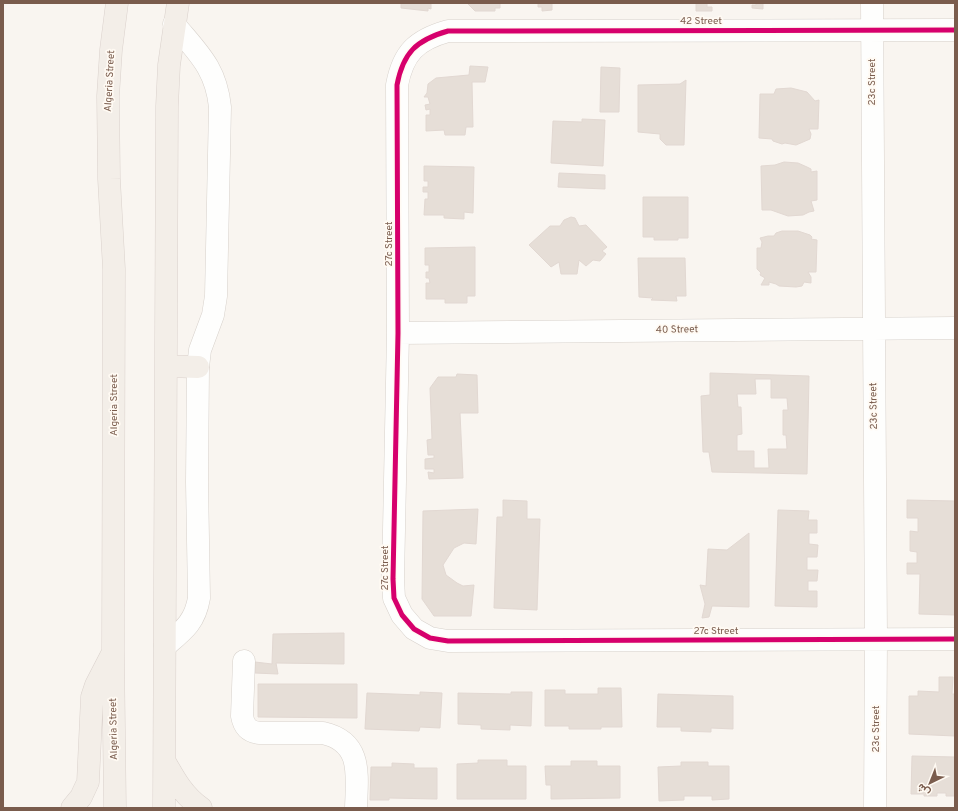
<svg xmlns="http://www.w3.org/2000/svg" width="958" height="811" viewBox="0 0 958 811" font-family="Overpass,Vazirmatn,sans-serif">
  <style>
    .building { fill: #e6ded7; stroke: #e2d8d2; fill-rule: evenodd }
    .lines { fill: none; stroke-linecap: round; stroke-linejoin: round }
    .minor-casing { stroke: #d7d1cb; stroke-width: 23 }
    .major-casing { stroke: #dad1cc; stroke-width: 23 }
    .minor { stroke: #fefefd; stroke-width: 22 }
    .major { stroke: #f3eee8; stroke-width: 22 }
    .cycleway-casing { stroke: #fffaf3; stroke-width: 8 }
    .cycleway { stroke: #d6006c; stroke-width: 5 }
    .labels { text-anchor: middle; dominant-baseline: central; stroke-width: 3.5; stroke-linejoin: round; paint-order: stroke }
    .street-label { font-size: 10px; fill: #7a5c4d; stroke: #fffaf3 }
  </style>
  <rect width="100%" height="100%" fill="#f9f5f0"/>
  <path class="building" d="M401 3H429L431 4V9L428 8V11L401 8Z
    M467 3H500V8H495V11H475Z
    M538 3H552V10L542 11V7H538Z
    M696 3H707V7H712V11H696Z
    M756 3H763V9L752 8V5H756Z
    M470 66 488 67 485 82H472L473 127H466L465 135H445L444 130 426 131V115H430V109L426 110 425 105 430 104 428 97H424L427 93 428 84 436 78 469 75Z
    M601 67 620 68 619 112H600Z
    M686 80 684 145H666L660 139V134L638 132V85L680 84Z
    M791 88 807 92 815 101 819 100 818 129H809L811 134 810 139 796 145 785 143 782 144 773 141 772 139 759 138 760 94H774L776 89Z
    M582 119 605 120 603 166 551 163 553 121 582 122Z
    M784 162 798 163 807 167 811 169V172L817 171V200L811 201 814 211 809 212 803 215 788 216 771 210H762L761 166 775 165Z
    M424 166 474 167 473 213 464 212V219L444 218V215H424L425 199H428V192H423V187H428V181H424Z
    M559 173 605 175V189L558 187Z
    M643 197H688V238H678V240H654V237H643Z
    M571 217 575 218 579 226 586 225 607 247 602 251 606 254 600 261 593 260 586 266 579 260 577 274H561L559 262 551 267 529 245 550 226H560L564 220Z
    M782 231H798L810 235 812 237 811 239 817 240 816 272H808L811 277V283L804 282 802 286 796 287 779 286 776 284 769 282V285H761L765 278 760 275 761 273 757 269V248H761L762 242 760 238 768 236H774L776 233Z
    M475 247V296H467V303H445V299H426V283H430L429 278H426V272H429V265H425V248Z
    M638 258H685L686 296H676L677 301 651 300 653 298 639 297Z
    M710 373 809 376 807 474 712 472 709 452H703L701 396 710 395ZM755 379H771V398H787L788 410H783V435H786L787 449H768L769 468H754V451H737V435L742 434 741 407H738L737 394H756Z
    M457 374 477 375 478 413H460L463 478 429 479 428 472 434 473V469H425V459L434 458V455H428L427 440 432 439 430 388 438 377H456Z
    M503 500 527 501V519H540L537 610 494 608 497 517H503Z
    M907 500 955 501V615L919 614 920 574H907V563H917V552L910 551V531L918 532V518H907Z
    M478 509 476 544 464 543 454 548 443 565 446 575 457 583 463 586 474 585 471 616H434L422 599 423 511Z
    M778 510 809 511 808 520H817V533H809V544L818 545 817 557H807V570H818L817 581H808V591H817V607L775 606Z
    M749 533V607L712 606 709 617 702 618 705 604 700 585 706 586 708 549 727 550Z
    M344 633V664L276 663 278 674 255 673V662L272 664 273 634Z
    M939 677H953L952 694H955V736L909 734V696H918V691L939 692Z
    M258 684H357V718L258 717Z
    M598 688H621L622 727H601V729H569V726H545V690H565V694H598Z
    M420 692 442 693 440 728 420 727 419 731 365 729 367 693 420 695Z
    M511 692H532L531 726 510 725V730L481 729V725L458 724V693L511 694Z
    M658 694 733 696V729L711 728V732L681 731V727H657Z
    M912 756 955 757V796H946V793H937V796H924V794H911Z
    M478 760H507V766H526V799H457V764L478 763Z
    M571 761H597V766H620V798L551 799V785H546L545 766H571Z
    M681 762H708V766H729V799L712 800V796H684V800L659 801 658 767 681 766Z
    M392 763 414 764V768H437V799L389 798V800H370L371 767H392Z"/>
  <g class="lines">
    <defs>
      <path id="minor" d="M872 3 876 639 875 808
        M955 30 448 31C416 40 403 53 397 85L398 333 393 579 394 598 402 615 414 629 430 638 448 641 955 639
        M398 333 955 328
        M165 646C184 630 195 622 199 598L197 482 198 367 200 350 213 315 216 296 220 107C216 68 198 53 174 24
        M244 661 242 716C244 727 249 732 260 733H323C363 742 357 775 356 808"/>
      <path id="major" d="M166 366 198 367
        M165 762C175 780 184 796 201 808
        M72 808 81 797 88 782 92 697 96 685 112 654
        M115 808 113 651 114 269 109 179 108 96 111 50 117 3
        M164 808 167 106 169 65 178 3"/>
    </defs>
    <use href="#minor" class="minor-casing"/>
    <use href="#major" class="major-casing"/>
    <use href="#minor" class="minor"/>
    <use href="#major" class="major"/>
    <defs>
      <path id="cycleway" d="M955 30 448 31C416 40 403 53 397 85L398 333 393 579 394 598 402 615 414 629 430 638 448 641 955 639"/>
    </defs>
    <use href="#cycleway" class="cycleway-casing"/>
    <use href="#cycleway" class="cycleway"/>
  </g>
  <g class="labels">
    <g class="street-label">
      <text x="701" y="21">42 Street</text>
      <text transform="translate(110 81) rotate(-87)">Algeria Street</text>
      <text transform="translate(872 82) rotate(-90)">23c Street</text>
      <text transform="translate(389 244) rotate(-90)">27c Street</text>
      <text transform="translate(677 330) rotate(-1)">40 Street</text>
      <text transform="translate(114 405) rotate(-90)">Algeria Street</text>
      <text transform="translate(874 406) rotate(-91)">23c Street</text>
      <text transform="translate(385 568) rotate(-90)">27c Street</text>
      <text x="716" y="631">27c Street</text>
      <text transform="translate(114 729) rotate(-91)">Algeria Street</text>
      <text transform="translate(876 729) rotate(-90)">23c Street</text>
    </g>
  </g>
  <rect width="958" height="811" fill="none" stroke="#7a5c4d" stroke-width="8"/>
  <g transform="translate(930 783) rotate(223)" stroke="#fffaf3" stroke-width="3" paint-order="stroke">
  <path d="M0-3L7 15L0 10L-7 15Z" fill="#7a5c4d"/>
  <text y="-6" font-size="11" font-weight="bold" text-anchor="middle" fill="#7a5c4d">ش</text>
  </g>
</svg>
